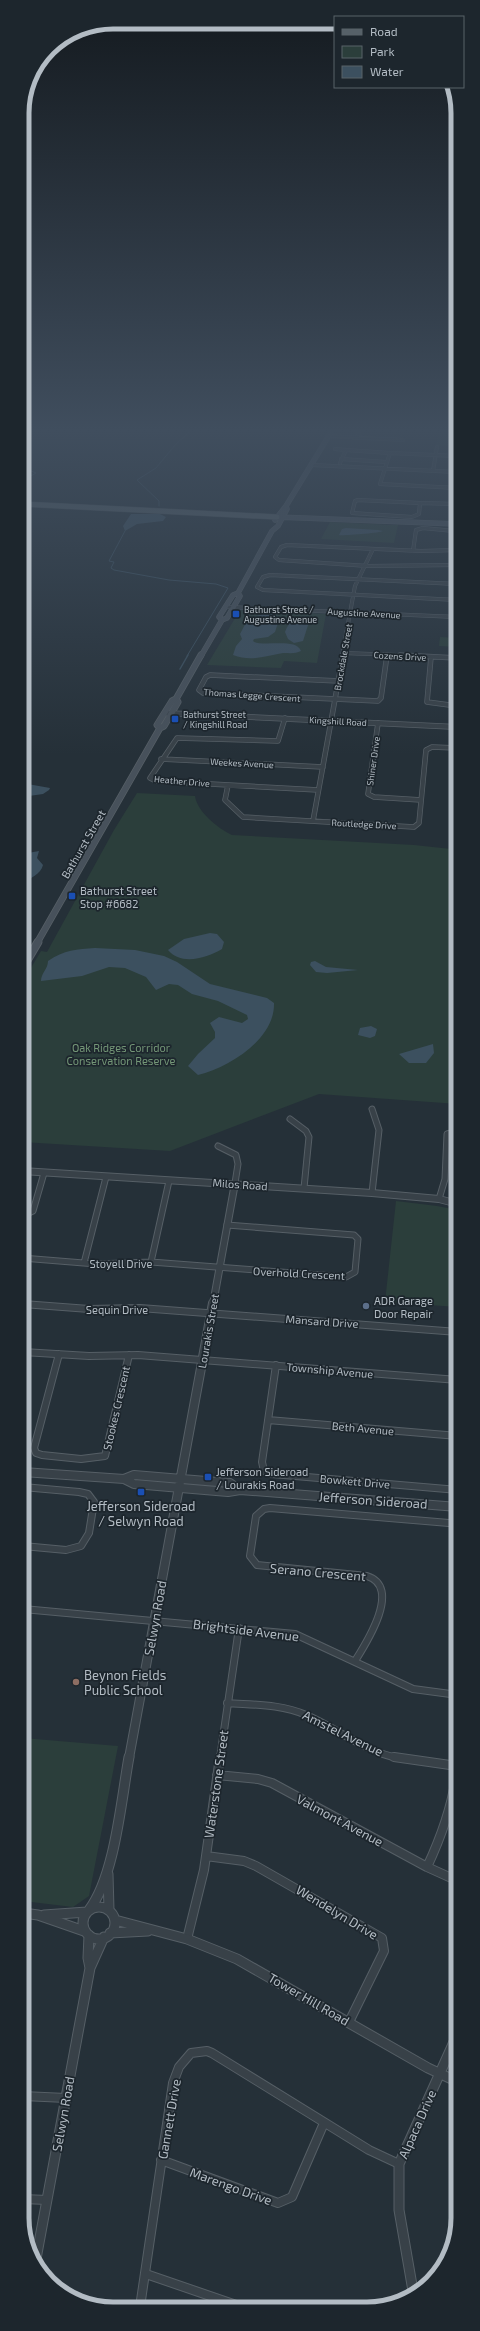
<svg xmlns="http://www.w3.org/2000/svg" width="480" height="2331" viewBox="0 0 480 2331" font-family="'Exo 2',sans-serif">
  <style>
    .green { fill: #2b3e3b }
    .water { fill: #3c505f }
    .lines { fill: none; stroke-linecap: round; stroke-linejoin: round }
    .stream-far1 { stroke: #3c505f; stroke-width: 1 }
    .stream { stroke: #3c505f; stroke-width: 1.5 }
    .minor-far4-casing { stroke: #565f66; stroke-width: 4 }
    .minor-far3-casing { stroke: #565f66; stroke-width: 5.5 }
    .minor-far2-casing { stroke: #565f66; stroke-width: 7 }
    .minor-far1-casing { stroke: #565f66; stroke-width: 8 }
    .minor-casing { stroke: #565f66; stroke-width: 10 }
    .tertiary-far3-casing { stroke: #565f66; stroke-width: 6 }
    .tertiary-far2-casing { stroke: #565f66; stroke-width: 8 }
    .tertiary-far1-casing { stroke: #565f66; stroke-width: 10 }
    .tertiary-casing { stroke: #565f66; stroke-width: 11 }
    .secondary-far2-casing { stroke: #565f66; stroke-width: 5.5 }
    .secondary-far1-casing { stroke: #565f66; stroke-width: 7 }
    .secondary-casing { stroke: #565f66; stroke-width: 9 }
    .primary-casing { stroke: #444d54; stroke-width: 6 }
    .minor-far4 { stroke: #384148; stroke-width: 3 }
    .minor-far3 { stroke: #384148; stroke-width: 4 }
    .minor-far2 { stroke: #384148; stroke-width: 5 }
    .minor-far1 { stroke: #384148; stroke-width: 6 }
    .minor { stroke: #384148; stroke-width: 8 }
    .tertiary-far3 { stroke: #384148; stroke-width: 4.5 }
    .tertiary-far2 { stroke: #384148; stroke-width: 6 }
    .tertiary-far1 { stroke: #384148; stroke-width: 8 }
    .tertiary { stroke: #384148; stroke-width: 9 }
    .secondary-far2 { stroke: #47515b; stroke-width: 4.5 }
    .secondary-far1 { stroke: #47515b; stroke-width: 5.5 }
    .secondary { stroke: #47515b; stroke-width: 7 }
    .primary { stroke: #566168; stroke-width: 5 }
    .transit-dot { fill: #1a4fb4; stroke: #1d262d; stroke-width: 1.5 }
    .service-dot { fill: #5c6f8a; stroke: #1d262d; stroke-width: 1.5 }
    .education-dot { fill: #8d6e63; stroke: #1d262d; stroke-width: 1.5 }
    .labels { text-anchor: middle; dominant-baseline: central; stroke-width: 3.5; stroke-linejoin: round; paint-order: stroke }
    .far-poi-label { font-size: 9px; fill: #b3bcc4; stroke: #1d262d; text-anchor: start }
    .far-street-label { font-size: 9px; fill: #b3bcc4; stroke: #1d262d }
    .street-label { font-size: 11px; fill: #b3bcc4; stroke: #1d262d }
    .poi-label { font-size: 11px; fill: #b3bcc4; stroke: #1d262d; text-anchor: start }
    .park-label { font-size: 11px; fill: #749777; stroke: #1d262d }
    .near-street-label { font-size: 13px; fill: #b3bcc4; stroke: #1d262d }
    .near-poi-label { font-size: 13px; fill: #b3bcc4; stroke: #1d262d }
    .rim { fill: none; stroke: #b3bcc4; stroke-width: 5 }
  </style>
  <rect width="100%" height="100%" fill="#253038"/>
  <path class="green" d="M440 430H457V447L436 446Z
    M330 522 391 525H398L394 543 321 539Z
    M240 610 326 614 317 663 284 661 281 668 207 665Z
    M440 637 457 638V647L439 646Z
    M137 793 195 796C197 812 219 829 232 835L414 845 451 849 457 802 458 1104 319 1094 170 1151 22 1142V983L41 951 47 952 114 830Z
    M396 1201 437 1206 458 1210V1307L385 1302Z
    M23 1738 118 1746 89 1896 73 1907 23 1901Z"/>
  <path class="water" d="M131 514H160L166 517 163 521 137 524 125 531 123 526Z
    M346 528 378 530 383 531C380 533 341 536 339 535L342 529Z
    M263 614H272L280 617 275 632 268 637 254 639 253 641C261 648 296 637 301 651 295 654 290 653 283 653 265 656 251 662 233 655L236 646 242 639 240 634 248 619Z
    M314 617 309 622 303 641 294 643 288 639 285 632C291 617 299 615 314 617Z
    M22 783 50 788 49 790 43 794 22 797Z
    M39 851 37 858 43 865C41 874 30 879 22 882V858L28 853Z
    M210 933 217 934 224 942 222 949C207 958 181 966 168 950L184 939Z
    M95 948 135 950 164 956 177 962 210 984 267 998 274 1003C275 1039 230 1067 198 1075L188 1066 198 1054 215 1038V1032L210 1023 219 1017 242 1023 248 1019 247 1015 218 1001 192 994 178 985 169 984 156 990 146 977 125 968 109 967 82 976 41 981C41 973 48 969 48 961 64 950 77 949 95 948Z
    M315 961 326 967 358 970 327 973 316 972 310 965 311 962Z
    M371 1026 377 1029 375 1036 370 1038 358 1035 360 1028Z
    M433 1044 434 1053 426 1063H409L399 1054Z"/>
  <g class="lines">
    <path class="stream-far1" d="M22 467 36 473 22 481
      M159 506V501L137 480 156 468 175 445 193 429
      M125 531 109 561 114 562 111 568 114 570 169 580 216 584 228 588 187 656"/>
    <path class="stream" d="M180 669 188 655"/>
    <defs>
      <path id="minor-far4" d="M329 436 403 440
        M357 438 360 429
        M335 449 346 450
        M457 456 390 453 380 484 457 488
        M341 459 386 462
        M340 463 346 450 390 453
        M312 465 457 472
        M433 471 437 447
        M358 500 420 503 419 514 412 517 352 513 355 501Z
        M420 503 457 504
        M457 550 421 551 287 545 281 547 275 557 279 560 368 566 457 565
        M413 551 416 530 423 528 454 531 457 550
        M457 584 270 575 263 577 257 587 263 590 457 600
        M226 607 457 617
        M344 653 423 656
        M342 656 355 586 373 549
        M387 656V655"/>
      <path id="minor-far3" d="M400 655 457 658
        M431 657 427 702 457 706
        M339 681 210 675 206 677 199 690 203 693 378 701 381 698 387 655
        M285 718 278 741 177 738 150 778 156 781 318 790
        M378 723 368 794 374 797 421 800
        M161 759 323 767
        M228 785 225 800 243 817 414 827 419 823 426 750 432 747 457 748
        M313 821 343 655"/>
      <path id="minor-far2" d="M372 1109 379 1130 372 1193
        M290 1119 306 1131 309 1137 304 1188
        M218 1146 236 1155 238 1164 235 1183
        M439 1199 445 1179 447 1134 458 1131
        M22 1216 33 1211 44 1173
        M22 1258 96 1264 151 1262 346 1277 355 1272 358 1239 354 1235 227 1225
        M151 1262 169 1181
        M84 1263 106 1177"/>
      <path id="minor-far1" d="M23 1304 89 1309 140 1308 458 1332
        M23 1352 89 1356 138 1355 458 1380
        M59 1354 34 1448 36 1453 42 1455 81 1459 105 1456 129 1355
        M276 1365 262 1462 264 1471 272 1474 458 1490
        M268 1420 458 1436
        M23 1487 79 1492 88 1494 94 1502 89 1533 81 1546 66 1550 23 1546
        M23 1609 295 1634 413 1689 458 1695
        M355 1661C367 1642 402 1587 367 1576L257 1565 250 1556 256 1516 264 1509 270 1508 449 1523 458 1526
        M227 1703C254 1705 281 1704 306 1715 337 1728 365 1752 398 1758
        M220 1758 239 1628"/>
      <path id="minor" d="M394 1757 457 1766
        M217 1775 258 1779 272 1783 427 1867 458 1881
        M206 1856 244 1861 256 1866 382 1938 384 1951 349 2022
        M427 1867C443 1833 455 1799 458 1761
        M187 1939 204 1870 220 1757
        M23 2096 66 2098
        M161 2160 278 2203 292 2197 324 2123
        M23 2199 47 2200
        M146 2274 245 2308
        M140 2307 173 2083 179 2067 191 2053 207 2051 212 2053 369 2150 399 2164"/>
      <path id="tertiary-far3" d="M165 713 457 727"/>
      <path id="tertiary-far2" d="M22 1171 372 1193 439 1199 458 1204
        M213 1304 235 1183"/>
      <path id="tertiary-far1" d="M23 1472 124 1479 134 1484 228 1492 240 1490 458 1507
        M124 1479 134 1475 230 1483 240 1490
        M129 1758 213 1303"/>
      <path id="tertiary" d="M108 1874 109 1910
        M83 1923a16 16 0 1 1 32 0a16 16 0 1 1-32 0Z
        M89 1910C115 1876 121 1801 129 1757
        M23 1913 38 1915 84 1931
        M44 1915 87 1912
        M115 1920 187 1939 237 1959 428 2068 458 2082
        M110 1933 148 1931
        M89 1935 88 1958 90 1968
        M36 2259 90 1968 104 1937
        M413 2291 399 2210V2164L458 2033"/>
      <path id="secondary-far2" d="M277 517 457 524
        M275 520 286 506 333 429
        M222 620 219 617 233 595 238 593 272 531 278 526 287 509 286 506
        M201 656 222 620 227 618 240 596 238 593"/>
      <path id="secondary-far1" d="M160 728 157 725 172 701 176 699 201 655
        M37 943 160 728 164 726 178 702 176 699"/>
      <path id="secondary" d="M22 969 38 942"/>
      <path id="primary" d="M22 504 277 517"/>
    </defs>
    <use href="#minor-far4" class="minor-far4-casing"/>
    <use href="#minor-far3" class="minor-far3-casing"/>
    <use href="#minor-far2" class="minor-far2-casing"/>
    <use href="#minor-far1" class="minor-far1-casing"/>
    <use href="#minor" class="minor-casing"/>
    <use href="#tertiary-far3" class="tertiary-far3-casing"/>
    <use href="#tertiary-far2" class="tertiary-far2-casing"/>
    <use href="#tertiary-far1" class="tertiary-far1-casing"/>
    <use href="#tertiary" class="tertiary-casing"/>
    <use href="#secondary-far2" class="secondary-far2-casing"/>
    <use href="#secondary-far1" class="secondary-far1-casing"/>
    <use href="#secondary" class="secondary-casing"/>
    <use href="#primary" class="primary-casing"/>
    <use href="#minor-far4" class="minor-far4"/>
    <use href="#minor-far3" class="minor-far3"/>
    <use href="#minor-far2" class="minor-far2"/>
    <use href="#minor-far1" class="minor-far1"/>
    <use href="#minor" class="minor"/>
    <use href="#tertiary-far3" class="tertiary-far3"/>
    <use href="#tertiary-far2" class="tertiary-far2"/>
    <use href="#tertiary-far1" class="tertiary-far1"/>
    <use href="#tertiary" class="tertiary"/>
    <use href="#secondary-far2" class="secondary-far2"/>
    <use href="#secondary-far1" class="secondary-far1"/>
    <use href="#secondary" class="secondary"/>
    <use href="#primary" class="primary"/>
  </g>
  <linearGradient id="sky" x2="0" y2="1"><stop stop-color="#141a1f"/><stop offset="0.57" stop-color="#404e5e"/><stop offset="1" stop-color="#404e5e" stop-opacity="0"/></linearGradient>
  <rect width="480" height="755" fill="url(#sky)"/>
  <g class="transit-dot">
    <rect x="232" y="610" width="8" height="8" rx="2"/>
    <rect x="171" y="715" width="8" height="8" rx="2"/>
    <rect x="68" y="892" width="8" height="8" rx="2"/>
    <rect x="204" y="1473" width="8" height="8" rx="2"/>
    <rect x="137" y="1488" width="8" height="8" rx="2"/>
  </g>
  <circle class="service-dot" cx="366" cy="1306" r="4"/>
  <circle class="education-dot" cx="76" cy="1682" r="4"/>
  <g class="labels">
    <g class="far-poi-label">
      <text x="244" y="609">Bathurst Street /<tspan x="244" dy="10">Augustine Avenue</tspan></text>
      <text x="183" y="714">Bathurst Street<tspan x="183" dy="10">/ Kingshill Road</tspan></text>
    </g>
    <g class="far-street-label">
      <text transform="translate(364 613) rotate(3)">Augustine Avenue</text>
      <text transform="translate(400 656) rotate(3)">Cozens Drive</text>
      <text transform="translate(343 657) rotate(-80)">Brockdale Street</text>
      <text transform="translate(252 695) rotate(4)">Thomas Legge Crescent</text>
      <text transform="translate(338 721) rotate(3)">Kingshill Road</text>
      <text transform="translate(373 761) rotate(-82)">Shiner Drive</text>
      <text transform="translate(242 763) rotate(3)">Weekes Avenue</text>
      <text transform="translate(182 781) rotate(5)">Heather Drive</text>
      <text transform="translate(364 824) rotate(3)">Routledge Drive</text>
    </g>
    <g class="street-label">
      <text transform="translate(83 844) rotate(-60)">Bathurst Street</text>
      <text transform="translate(240 1184) rotate(4)">Milos Road</text>
      <text x="121" y="1263">Stoyell Drive</text>
      <text transform="translate(299 1273) rotate(3)">Overhold Crescent</text>
      <text x="117" y="1309">Sequin Drive</text>
      <text transform="translate(322 1321) rotate(4)">Mansard Drive</text>
      <text transform="translate(208 1331) rotate(-80)">Lourakis Street</text>
      <text transform="translate(330 1370) rotate(5)">Township Avenue</text>
      <text transform="translate(116 1408) rotate(-77)">Stookes Crescent</text>
      <text transform="translate(363 1428) rotate(5)">Beth Avenue</text>
      <text transform="translate(355 1481) rotate(5)">Bowkett Drive</text>
    </g>
    <g class="poi-label">
      <text x="80" y="890">Bathurst Street<tspan x="80" dy="13">Stop #6682</tspan></text>
      <text x="374" y="1300">ADR Garage<tspan x="374" dy="13">Door Repair</tspan></text>
      <text x="216" y="1471">Jefferson Sideroad<tspan x="216" dy="13">/ Lourakis Road</tspan></text>
    </g>
    <g class="park-label">
      <text x="121" y="1047">Oak Ridges Corridor<tspan x="121" dy="13">Conservation Reserve</tspan></text>
    </g>
    <g class="near-street-label">
      <text transform="translate(373 1500) rotate(4)">Jefferson Sideroad</text>
      <text transform="translate(318 1572) rotate(5)">Serano Crescent</text>
      <text transform="translate(155 1618) rotate(-80)">Selwyn Road</text>
      <text transform="translate(246 1630) rotate(7)">Brightside Avenue</text>
      <text transform="translate(343 1733) rotate(26)">Amstel Avenue</text>
      <text transform="translate(216 1784) rotate(-82)">Waterstone Street</text>
      <text transform="translate(340 1820) rotate(28)">Valmont Avenue</text>
      <text transform="translate(337 1912) rotate(31)">Wendelyn Drive</text>
      <text transform="translate(309 1999) rotate(30)">Tower Hill Road</text>
      <text transform="translate(63 2114) rotate(-80)">Selwyn Road</text>
      <text transform="translate(169 2119) rotate(-80)">Gannett Drive</text>
      <text transform="translate(417 2124) rotate(-66)">Alpaca Drive</text>
      <text transform="translate(231 2186) rotate(20)">Marengo Drive</text>
    </g>
    <g class="near-poi-label">
      <text x="141" y="1506">Jefferson Sideroad<tspan x="141" dy="15">/ Selwyn Road</tspan></text>
      <text x="84" y="1675" text-anchor="start">Beynon Fields<tspan x="84" dy="15">Public School</tspan></text>
    </g>
  </g>
  <path d="M0 0H480V2331H0ZM113 29H367A84 84 0 0 1 451 113V2218A84 84 0 0 1 367 2302H113A84 84 0 0 1 29 2218V113A84 84 0 0 1 113 29Z" fill="#1d262d" fill-rule="evenodd"/>
  <path class="rim" d="M113 29H367A84 84 0 0 1 451 113V2218A84 84 0 0 1 367 2302H113A84 84 0 0 1 29 2218V113A84 84 0 0 1 113 29Z"/>
  <rect x="334" y="16" width="130" height="72" fill="#1d262d" stroke="#596269"/>
  <rect x="342" y="29" width="20" height="6" fill="#566168" stroke="#596269"/>
  <text x="370" y="36" font-size="12" fill="#b3bcc4">Road</text>
  <rect x="342" y="46" width="20" height="12" fill="#2b3e3b" stroke="#596269"/>
  <text x="370" y="56" font-size="12" fill="#b3bcc4">Park</text>
  <rect x="342" y="66" width="20" height="12" fill="#3c505f" stroke="#596269"/>
  <text x="370" y="76" font-size="12" fill="#b3bcc4">Water</text>
</svg>
